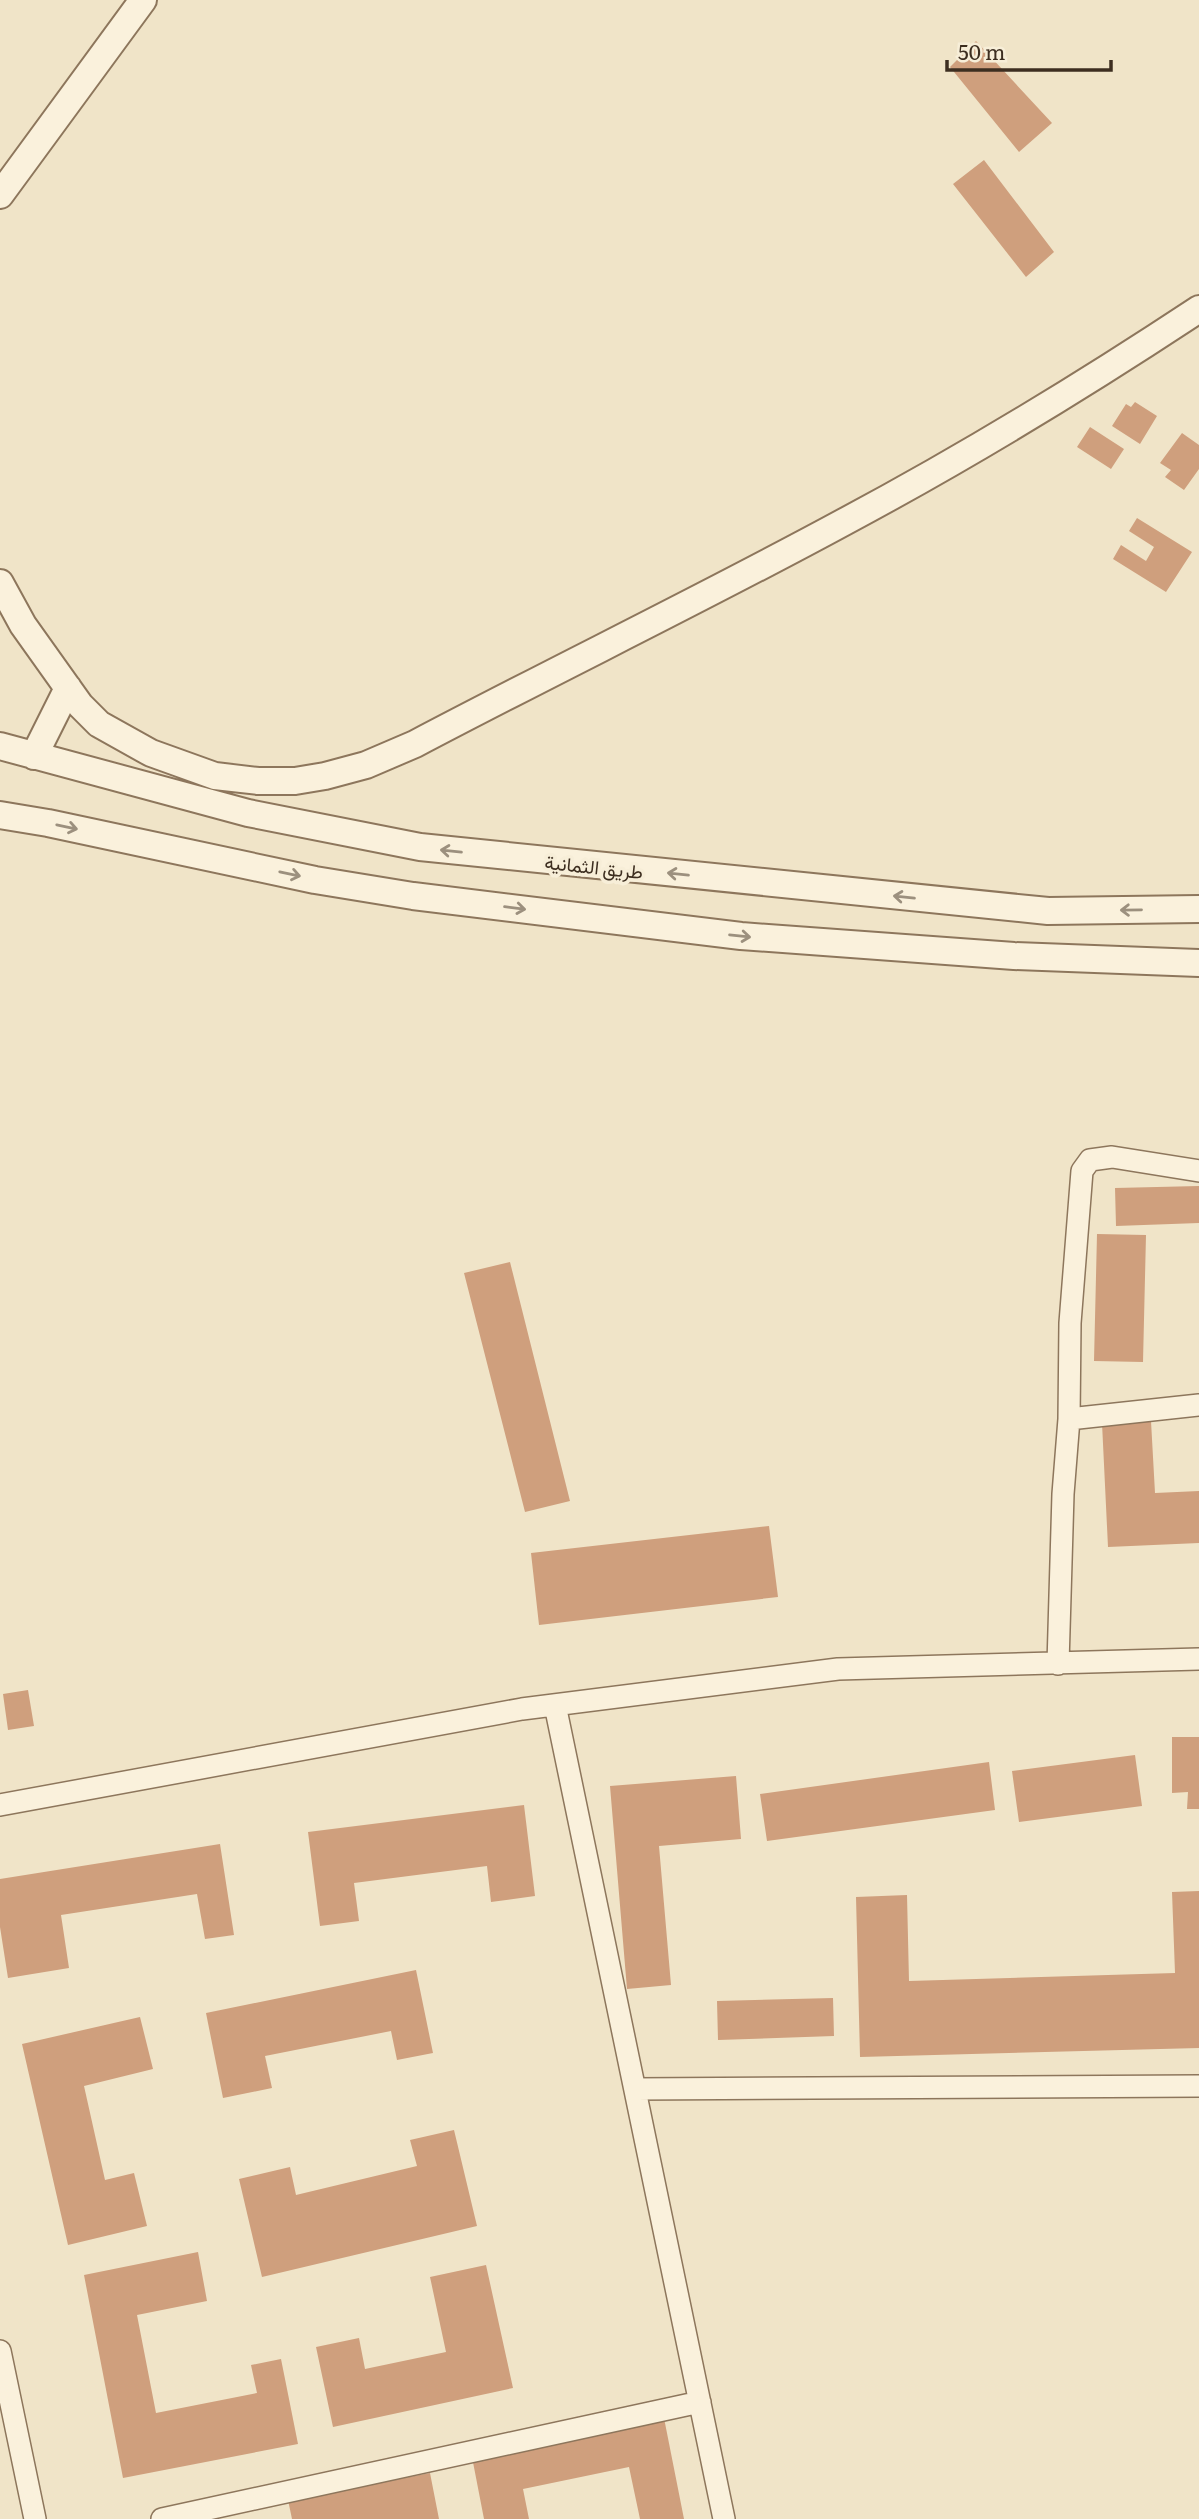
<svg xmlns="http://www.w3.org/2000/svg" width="1199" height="2519" viewBox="0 0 1199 2519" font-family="Literata,Vazirmatn,serif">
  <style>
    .building { fill: #cf9f7d }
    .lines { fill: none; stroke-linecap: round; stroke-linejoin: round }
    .minor-casing { stroke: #8d765c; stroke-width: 24 }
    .tertiary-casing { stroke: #8d765c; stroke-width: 30 }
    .minor { stroke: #faf1dc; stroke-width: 21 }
    .tertiary { stroke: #faf1dc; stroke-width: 26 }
    .oneway { stroke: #9c907e }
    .labels { text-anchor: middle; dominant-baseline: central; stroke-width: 7; stroke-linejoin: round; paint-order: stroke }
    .street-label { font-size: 19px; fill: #3d2e20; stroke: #f7eed8 }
  </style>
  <rect width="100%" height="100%" fill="#f0e4c8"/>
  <path class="building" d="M976 41 1052 123 1019 152 950 67Z
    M984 160 1054 252 1026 277 953 184Z
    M1135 402 1157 416 1140 444 1112 426 1126 404 1131 407Z
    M1090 427 1124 449 1111 469 1077 447Z
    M1182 433 1199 445V469L1184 490 1165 477 1171 470 1160 463Z
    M1137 518 1192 552 1166 592 1113 559 1121 545 1146 561 1154 547 1129 531Z
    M1199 1186V1223L1116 1226 1115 1188Z
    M1097 1234 1146 1235 1143 1362 1094 1361Z
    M510 1262 570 1501 525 1512 464 1273Z
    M1151 1421 1155 1493 1199 1491V1543L1108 1547 1102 1423Z
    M769 1526 778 1597 539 1625 531 1553Z
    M28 1690 34 1726 8 1730 3 1694Z
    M1172 1737H1199V1809H1187L1188 1792 1172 1793Z
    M1135 1755 1142 1806 1019 1822 1012 1771Z
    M989 1762 995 1810 767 1841 760 1794Z
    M736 1776 741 1839 659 1846 671 1985 627 1989 610 1786Z
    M524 1805 535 1896 491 1902 487 1866 354 1883 359 1921 320 1926 308 1832Z
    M220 1844 234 1935 205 1939 197 1894 61 1915 69 1968 8 1978 0 1927V1879Z
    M1199 1891V2048L860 2057 856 1897 907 1895 909 1981 1175 1973 1172 1892Z
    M416 1970 433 2053 397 2060 391 2031 265 2056 272 2088 223 2098 206 2013Z
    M833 1998 834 2036 718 2040 717 2001Z
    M140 2017 153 2069 84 2086 105 2180 134 2173 147 2226 68 2245 22 2044Z
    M454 2130 477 2226 262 2277 239 2179 290 2167 296 2195 417 2166 410 2140Z
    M198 2252 207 2301 137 2315 156 2413 257 2393 251 2365 281 2359 298 2444 123 2478 84 2275Z
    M486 2265 513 2388 333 2427 316 2347 359 2338 365 2369 446 2352 430 2277Z
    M664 2418 684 2519H640L629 2467 523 2489 529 2519H484L472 2457Z
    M430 2473 439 2519H292L288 2500Z"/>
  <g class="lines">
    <defs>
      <path id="minor" d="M1069 1419 1199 1405
        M1058 1664 1063 1494 1069 1419 1070 1323 1082 1171 1090 1160 1112 1157 1199 1171
        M555 1705 724 2519
        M0 1805 522 1709 838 1669 1199 1659
        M635 2089 1199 2086
        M0 2351 35 2519
        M162 2519 700 2402"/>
      <path id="tertiary" d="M0 195 143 0
        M0 583 23 625 80 705 99 724 151 753 215 776 258 781H295L325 776 366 765 415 744C557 669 702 599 844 522 966 457 1084 385 1199 309
        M0 746 248 813 420 847 1048 911 1199 909
        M34 756 68 688
        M0 815 48 823 315 880 413 896 741 936 1014 956 1199 963"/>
    </defs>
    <use href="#minor" class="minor-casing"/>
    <use href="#tertiary" class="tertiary-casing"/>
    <use href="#minor" class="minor"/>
    <use href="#tertiary" class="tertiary"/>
  </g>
  <defs><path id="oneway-shaft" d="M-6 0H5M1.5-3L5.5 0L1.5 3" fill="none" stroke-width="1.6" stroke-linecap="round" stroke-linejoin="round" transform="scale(1.75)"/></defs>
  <g class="oneway">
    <use href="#oneway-shaft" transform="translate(67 827) rotate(12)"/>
    <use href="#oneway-shaft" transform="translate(451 851) rotate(-174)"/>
    <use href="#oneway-shaft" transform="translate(290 874) rotate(12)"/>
    <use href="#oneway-shaft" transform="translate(678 874) rotate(-174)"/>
    <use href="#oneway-shaft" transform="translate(904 897) rotate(-174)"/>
    <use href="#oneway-shaft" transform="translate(515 908) rotate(7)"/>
    <use href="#oneway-shaft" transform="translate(1131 910) rotate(179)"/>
    <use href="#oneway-shaft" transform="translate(740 936) rotate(6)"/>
  </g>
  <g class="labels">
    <g class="street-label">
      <text transform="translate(594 866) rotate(6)">طريق الثمانية</text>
    </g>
  </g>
  <path d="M947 60v10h164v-10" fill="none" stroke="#3d2e20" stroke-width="3.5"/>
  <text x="958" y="60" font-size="21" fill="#3d2e20" stroke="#f7eed8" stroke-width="5" paint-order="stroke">50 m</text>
</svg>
